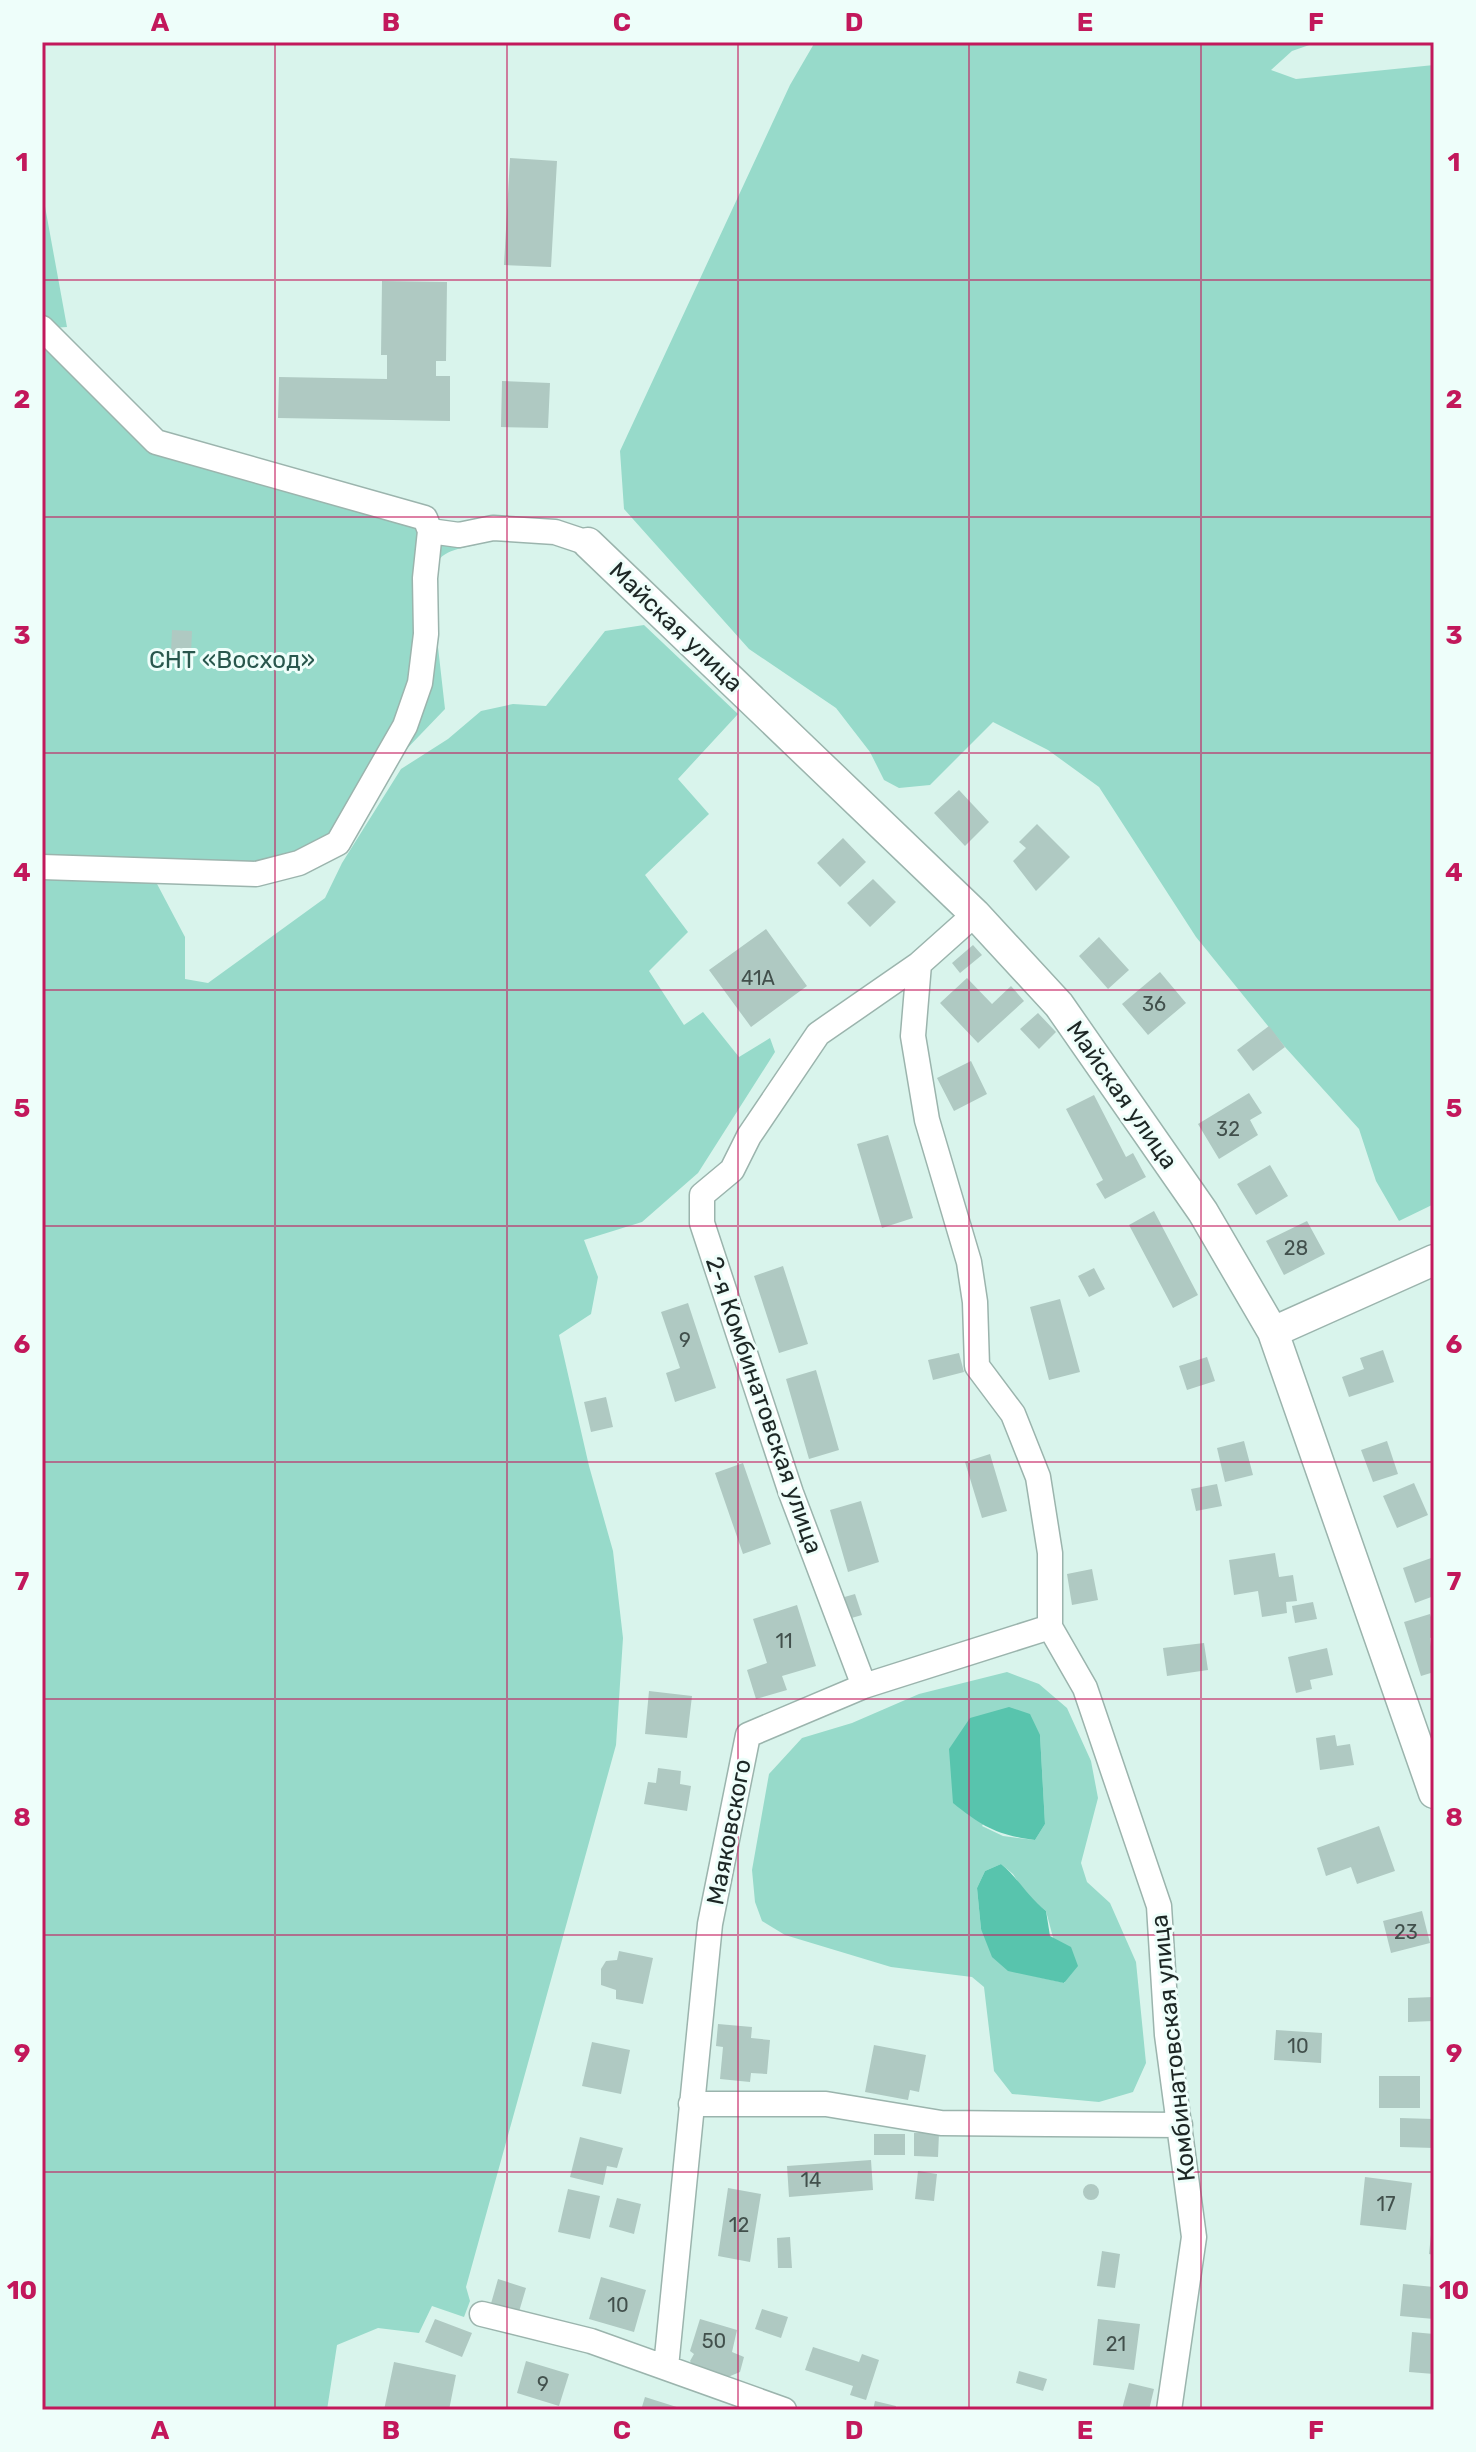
<svg xmlns="http://www.w3.org/2000/svg" width="1476" height="2452" viewBox="0 0 1476 2452" font-family="Rubik,sans-serif">
  <style>
    .green { fill: #97daca; fill-rule: evenodd }
    .water { fill: #58c4ad }
    .building { fill: #afc9c2 }
    .lines { fill: none; stroke-linecap: round; stroke-linejoin: round }
    .minor-casing { stroke: #9bb4ad; stroke-width: 27 }
    .tertiary-casing { stroke: #9bb4ad; stroke-width: 33 }
    .minor { stroke: #fff; stroke-width: 24 }
    .tertiary { stroke: #fff; stroke-width: 30 }
    .grid { fill: none; stroke: #c2185b; stroke-width: 2; stroke-opacity: 0.55 }
    .labels { text-anchor: middle; dominant-baseline: central; stroke-width: 6; stroke-linejoin: round; paint-order: stroke }
    .number-label { font-size: 20px; fill: #42504c }
    .street-label { font-size: 24px; fill: #1d2725; stroke: #eefefa }
    .park-label { font-size: 24px; fill: #29574d; stroke: #eefefa }
    .neatline { fill: none; stroke: #c2185b; stroke-width: 3 }
    .grid-label { font-size: 26px; text-anchor: middle; font-weight: bold; fill: #c2185b }
  </style>
  <rect width="100%" height="100%" fill="#d9f4ec"/>
  <path class="green" d="M815 42H1318L1292 51 1271 70 1296 79 1434 65V1204L1399 1221 1376 1181 1359 1129 1285 1047 1196 937 1099 787 1048 750 993 722 930 785 899 788 884 780 870 752 836 708 749 649 624 509 620 451 790 85Z
    M42 190 67 327 51 328 42 322Z
    M42 328 156 442 466 527 479 544C447 552 436 550 431 585L445 709 371 786 338 843 299 863 156 882 185 937V979L208 983 325 898 342 863 401 769 448 739 481 711 513 704 546 706 605 631 644 625 738 714 678 779 709 814 645 875 688 932 649 971 684 1025 703 1012 739 1057 770 1038 775 1052 698 1173 642 1222 584 1240 598 1277 591 1314 559 1335 589 1466 613 1551 623 1638 616 1745 466 2287 470 2301 464 2317 432 2306 419 2333 378 2328 337 2345 327 2410H42Z
    M1007 1672 1039 1684 1067 1708 1091 1761 1098 1798 1081 1863 1087 1882 1110 1903 1136 1962 1146 2063 1133 2092 1099 2102 1012 2094 994 2071 984 1987 972 1977 891 1967 785 1935 762 1921 755 1902 752 1870 769 1774 802 1738 852 1723 919 1694ZM1040 1735 1045 1824 1035 1840 1003 1836 982 1826ZM1001 1864 1013 1874 1026 1895 1046 1911 1065 1983 1034 1976 981 1929 977 1888 985 1871Z"/>
  <path class="water" d="M1009 1707 1030 1714 1040 1735 1045 1824 1035 1840C997 1835 983 1827 953 1803L949 1749 970 1718Z
    M1001 1864C1018 1878 1028 1897 1046 1911L1050 1936 1071 1947 1078 1966 1064 1983 1008 1971 992 1957 981 1929 977 1888 985 1871Z"/>
  <path class="building" d="M510 158 557 161 551 267 504 265Z
    M382 281 447 282 446 361H436V376H450V421L278 418 279 377 387 379V355H381Z
    M502 381 550 383 548 428 501 427Z
    M172 630 192 631 191 654 171 653Z
    M959 790 989 822 965 846 934 813Z
    M1037 824 1070 857 1036 891 1013 861 1026 848 1019 842Z
    M843 838 866 862 840 887 817 863Z
    M873 879 896 902 870 927 847 903Z
    M766 929 807 986 751 1027 709 970Z
    M1099 937 1129 970 1108 989 1079 956Z
    M973 945 982 955 960 973 952 963Z
    M1160 972 1186 1003 1148 1035 1122 1004Z
    M967 978 992 1004 1011 986 1024 1001 978 1043 940 1003Z
    M1038 1013 1056 1032 1039 1049 1020 1029Z
    M1269 1026 1285 1047 1253 1071 1237 1050Z
    M971 1061 987 1094 954 1111 937 1078Z
    M1249 1093 1262 1113 1250 1120 1258 1135 1219 1159 1198 1124Z
    M1094 1095 1126 1157 1133 1153 1146 1177 1105 1199 1096 1184 1103 1180 1066 1109Z
    M888 1135 913 1218 882 1228 857 1144Z
    M1270 1165 1288 1196 1256 1215 1237 1184Z
    M1154 1211 1198 1295 1173 1308 1129 1225Z
    M1307 1221 1325 1254 1284 1275 1266 1241Z
    M783 1266 808 1344 779 1353 754 1276Z
    M1094 1268 1105 1289 1089 1297 1078 1276Z
    M1060 1299 1080 1372 1049 1380 1030 1307Z
    M688 1303 716 1388 675 1402 666 1373 680 1368 661 1312Z
    M1383 1350 1394 1382 1349 1397 1342 1377 1364 1369 1360 1358Z
    M959 1353 964 1372 933 1380 928 1360Z
    M1207 1357 1215 1381 1187 1390 1179 1366Z
    M816 1370 839 1450 809 1459 786 1379Z
    M606 1397 613 1427 591 1432 584 1402Z
    M1244 1441 1253 1475 1225 1482 1217 1448Z
    M1387 1441 1398 1474 1373 1482 1361 1450Z
    M990 1454 1007 1511 982 1518 965 1462Z
    M743 1463 771 1544 743 1554 715 1473Z
    M1414 1483 1428 1515 1397 1528 1383 1496Z
    M1217 1484 1222 1506 1196 1511 1191 1489Z
    M861 1501 879 1562 848 1572 830 1510Z
    M1275 1553 1279 1577 1293 1575 1297 1601 1286 1602 1287 1613 1262 1617 1258 1591 1234 1595 1229 1560Z
    M1434 1557V1596L1415 1603 1403 1568Z
    M1092 1569 1098 1600 1072 1605 1067 1574Z
    M855 1594 862 1615 848 1619 841 1598Z
    M1313 1602 1317 1619 1295 1623 1292 1606Z
    M797 1605 816 1666 782 1676 787 1690 756 1699 747 1670 767 1663 753 1619Z
    M1430 1614 1434 1627V1637L1430 1638 1434 1672 1421 1676 1404 1622Z
    M1204 1643 1208 1670 1167 1676 1163 1648Z
    M1327 1648 1333 1675 1310 1680 1312 1689 1296 1693 1288 1657Z
    M649 1691 692 1696 687 1738 645 1734Z
    M1335 1735 1337 1746 1350 1744 1354 1765 1320 1770 1316 1738Z
    M658 1768 681 1771 680 1784 691 1786 687 1811 644 1804 648 1782 656 1783Z
    M1379 1826 1395 1871 1357 1884 1351 1867 1326 1876 1317 1848Z
    M1422 1911 1430 1943 1391 1953 1383 1921Z
    M619 1951 653 1958 643 2004 616 1999V1990L601 1985V1969L606 1961 617 1960Z
    M1434 1997V2021L1408 2022V1998Z
    M718 2024 752 2027 751 2038 770 2040 767 2074 751 2073 750 2082 720 2079 723 2047 716 2046Z
    M1276 2030 1322 2033 1321 2063 1274 2060Z
    M592 2042 630 2050 621 2094 582 2086Z
    M874 2045 926 2055 919 2092 910 2090 908 2100 865 2092Z
    M1379 2076H1420V2108H1379Z
    M1400 2118 1434 2119V2148L1400 2147Z
    M914 2133H939L938 2157 914 2156Z
    M874 2134H905V2155H874Z
    M580 2137 623 2148 617 2168 607 2166 603 2185 570 2177Z
    M871 2160 873 2190 789 2197 787 2166Z
    M918 2171 937 2174 934 2201 915 2199Z
    M1365 2177 1412 2183 1406 2230 1360 2225Z
    M1083 2192a8 8 0 1 1 16 0a8 8 0 1 1-16 0Z
    M728 2188 761 2194 750 2262 718 2256Z
    M568 2189 600 2196 590 2239 558 2232Z
    M617 2198 641 2204 634 2234 609 2227Z
    M1432 2225H1434V2255L1429 2254Z
    M790 2237 792 2268H778L777 2238Z
    M1102 2251 1120 2254 1115 2288 1097 2286Z
    M601 2277 646 2290 634 2332 589 2319Z
    M498 2279 526 2288 518 2315 490 2307Z
    M1403 2284 1434 2287V2319L1400 2316Z
    M762 2309 788 2317 781 2338 755 2329Z
    M435 2319 472 2333 462 2357 425 2342Z
    M700 2319 737 2330 732 2352 744 2357 740 2372 723 2379 697 2371 690 2361 694 2354 690 2351Z
    M1098 2319 1140 2324 1134 2370 1093 2365Z
    M1412 2332 1434 2334V2374L1409 2372Z
    M813 2347 859 2362 862 2354 879 2360 866 2400 850 2395 853 2386 805 2370Z
    M526 2361 569 2374 559 2406 517 2393Z
    M394 2362 456 2375 449 2410H384Z
    M1019 2371 1047 2379 1043 2391 1016 2383Z
    M1129 2383 1154 2389 1149 2410 1122 2409Z
    M645 2397 683 2409V2410H641Z
    M875 2401 896 2406 895 2410H873Z"/>
  <g class="lines">
    <defs>
      <path id="minor" d="M42 328 156 442 425 518 430 531 425 578 426 634 420 683 405 726 338 843 299 863 256 874 42 867
        M430 531 459 535 493 528 555 532 588 543
        M919 964 913 1036 927 1120 969 1262 975 1302 977 1366 1013 1414 1038 1477 1050 1553V1627L1085 1688 1159 1906 1167 2035 1194 2237 1169 2410
        M864 1686 791 1493 702 1223V1195L732 1170 749 1136 818 1034 919 964 975 914
        M691 2104H826L941 2123 1180 2125
        M482 2314 591 2341 784 2410
        M666 2367 710 1924 748 1735 864 1686 1050 1627"/>
      <path id="tertiary" d="M588 543 975 914 1059 1005 1203 1212 1273 1332 1434 1793
        M1273 1332 1434 1260"/>
    </defs>
    <use href="#minor" class="minor-casing"/>
    <use href="#tertiary" class="tertiary-casing"/>
    <use href="#minor" class="minor"/>
    <use href="#tertiary" class="tertiary"/>
  </g>
  <path class="grid" d="M275 42V2410M507 42V2410M738 42V2410M969 42V2410M1201 42V2410M42 280H1434M42 517H1434M42 753H1434M42 990H1434M42 1226H1434M42 1462H1434M42 1699H1434M42 1935H1434M42 2172H1434"/>
  <g class="labels">
    <g class="number-label">
      <text x="758" y="978">41А</text>
      <text x="1154" y="1004">36</text>
      <text x="1228" y="1129">32</text>
      <text x="1296" y="1248">28</text>
      <text x="685" y="1340">9</text>
      <text x="784" y="1641">11</text>
      <text x="1406" y="1932">23</text>
      <text x="1298" y="2046">10</text>
      <text x="811" y="2180">14</text>
      <text x="1386" y="2204">17</text>
      <text x="739" y="2225">12</text>
      <text x="618" y="2305">10</text>
      <text x="714" y="2341">50</text>
      <text x="1116" y="2344">21</text>
      <text x="543" y="2384">9</text>
    </g>
    <g class="street-label">
      <text transform="translate(676 627) rotate(44)">Майская улица</text>
      <text transform="translate(1122 1095) rotate(55)">Майская улица</text>
      <text transform="translate(764 1405) rotate(71)">2-я Комбинатовская улица</text>
      <text transform="translate(729 1832) rotate(-79)">Маяковского</text>
      <text transform="translate(1173 2048) rotate(-96)">Комбинатовская улица</text>
    </g>
    <g class="park-label">
      <text x="232" y="660">СНТ «Восход»</text>
    </g>
  </g>
  <rect width="1476" height="2452" fill="none" stroke="#eefefa" stroke-width="88"/>
  <rect x="44" y="44" width="1388" height="2364" class="neatline"/>
  <g class="grid-label">
    <text x="160" y="31">A</text>
    <text x="391" y="31">B</text>
    <text x="622" y="31">C</text>
    <text x="854" y="31">D</text>
    <text x="1085" y="31">E</text>
    <text x="1316" y="31">F</text>
    <text x="22" y="171">1</text>
    <text x="1454" y="171">1</text>
    <text x="22" y="408">2</text>
    <text x="1454" y="408">2</text>
    <text x="22" y="644">3</text>
    <text x="1454" y="644">3</text>
    <text x="22" y="881">4</text>
    <text x="1454" y="881">4</text>
    <text x="22" y="1117">5</text>
    <text x="1454" y="1117">5</text>
    <text x="22" y="1353">6</text>
    <text x="1454" y="1353">6</text>
    <text x="22" y="1590">7</text>
    <text x="1454" y="1590">7</text>
    <text x="22" y="1826">8</text>
    <text x="1454" y="1826">8</text>
    <text x="22" y="2062">9</text>
    <text x="1454" y="2062">9</text>
    <text x="22" y="2299">10</text>
    <text x="1454" y="2299">10</text>
    <text x="160" y="2439">A</text>
    <text x="391" y="2439">B</text>
    <text x="622" y="2439">C</text>
    <text x="854" y="2439">D</text>
    <text x="1085" y="2439">E</text>
    <text x="1316" y="2439">F</text>
  </g>
</svg>
